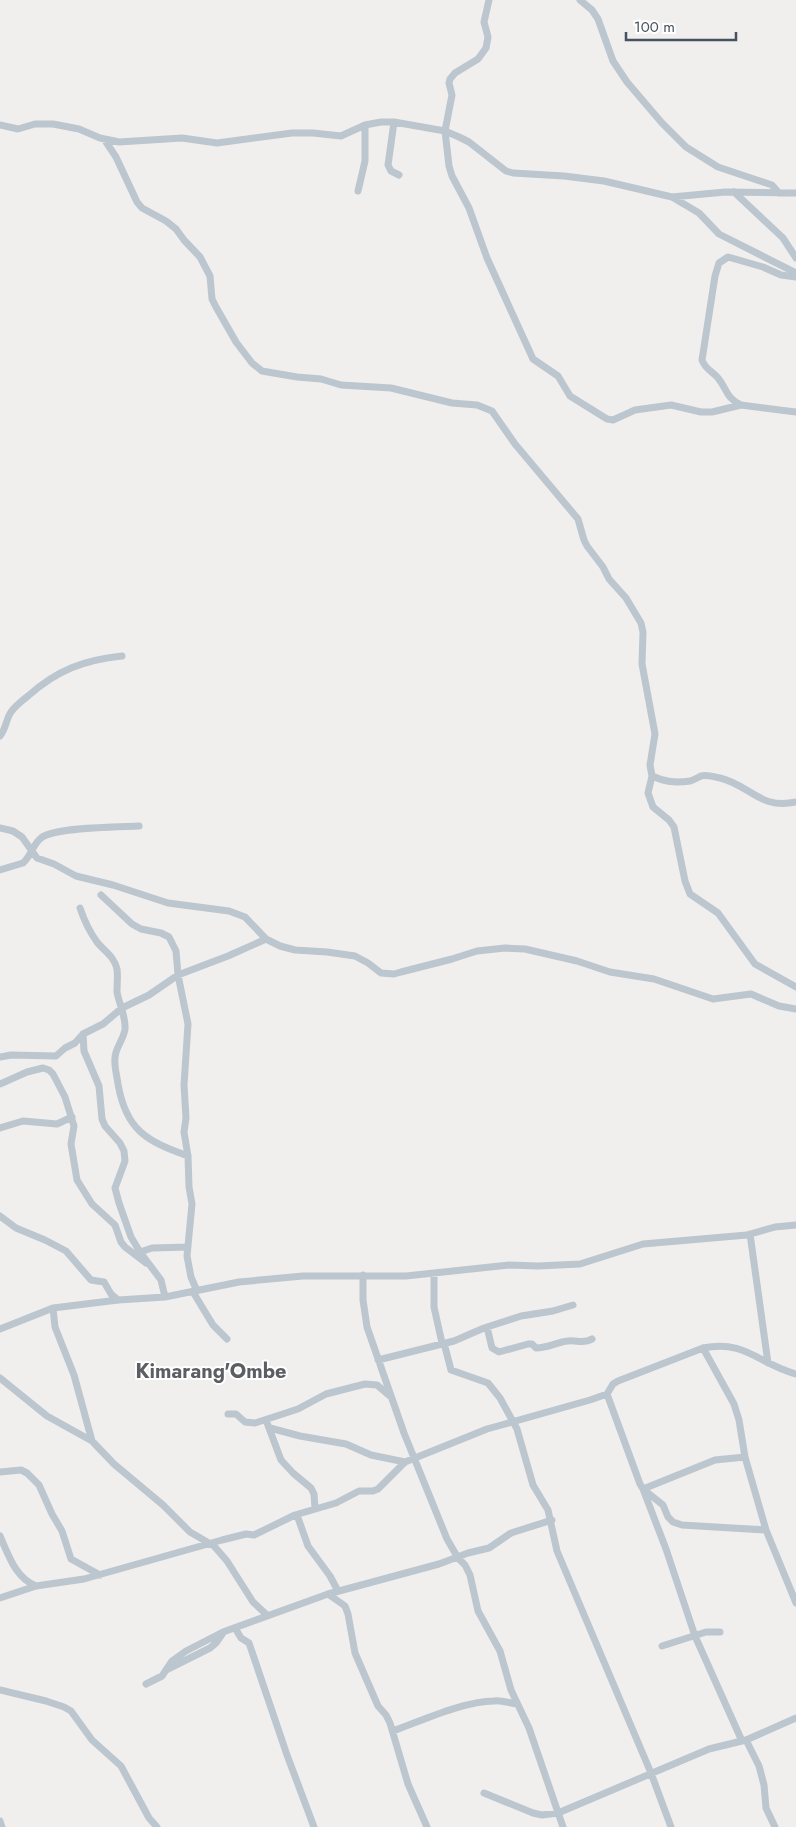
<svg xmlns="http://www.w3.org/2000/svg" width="796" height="1827" viewBox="0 0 796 1827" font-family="Jost,sans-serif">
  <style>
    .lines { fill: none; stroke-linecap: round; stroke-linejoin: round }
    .street { stroke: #bcc6ce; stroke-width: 7 }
    .labels { text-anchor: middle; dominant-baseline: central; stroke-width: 4; stroke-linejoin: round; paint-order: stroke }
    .quarter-label { font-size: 20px; font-weight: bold; fill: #5b5f64; stroke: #fff }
  </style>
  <rect width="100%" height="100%" fill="#f1eeee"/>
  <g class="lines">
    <path class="street" d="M489 0 484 22 488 37 486 48 478 59 455 73 450 79 449 83 452 95 445 131 449 166 452 176 469 208 487 258 533 359 558 376 570 396 607 419 613 420 635 410 671 405 701 412H712L741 405 796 412
      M580 0 592 10 598 19 613 61 627 82 662 123 686 147 718 167 772 185 779 193
      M394 122 388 165 391 171 399 175
      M0 125 18 129 35 124H53L79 129 100 138 119 142 182 138 217 143 292 133H313L341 136 365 125 381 122H394L445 131 459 137 469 142 506 171 513 173 564 176 604 181 672 197 725 192 796 193
      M104 139 116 157 137 202 142 208 166 221 176 229 184 240 200 257 210 276 212 299 216 307 236 342 252 363 262 371 297 377 321 379 341 385 391 388 452 403 477 405 492 411 515 444 578 519 584 540 587 546 603 567 609 579 626 598 641 623 643 632 642 664 655 734 650 765 652 776 648 793 653 807 669 820 674 827 685 881 690 894 718 913 755 964 796 987
      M358 191 365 161V125
      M734 192 783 238 796 258
      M672 197 699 213 719 234 796 273
      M741 405C726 398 727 389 718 378 712 371 705 369 702 360L715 276 719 263 728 257 763 267 781 275 796 277
      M0 736C6 729 6 719 11 712 16 705 22 701 28 696 57 670 84 660 122 656
      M652 776C665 782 675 783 690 781 694 780 697 778 701 776 707 774 714 777 720 778 750 785 760 810 796 802
      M0 828 13 831 22 837 37 858 54 864 76 876 113 885 168 903 229 911 245 917 266 939 280 946 295 950 327 952 355 956 368 963 381 973 394 974 401 972 452 959 477 951 505 948 525 949 577 961 610 972 654 979 713 999 751 994 779 1006 796 1009
      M0 870 23 863C31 856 33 844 41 838 54 827 119 827 139 826
      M101 895 132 924 141 929 161 933 169 937 176 951 178 975 188 1024 184 1085 186 1118 184 1132 188 1156 189 1187 192 1204 187 1256 191 1277 197 1291
      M80 908C84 920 89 931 97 942 104 951 114 956 117 969 118 976 117 984 117 992 119 1004 126 1016 125 1029 124 1039 115 1048 115 1058 114 1066 117 1076 118 1084 126 1130 146 1141 188 1156
      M83 1034 84 1051 99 1086 102 1119 105 1126 120 1143 124 1151 125 1161 115 1188 119 1203 131 1237 140 1252 161 1280 165 1297
      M0 1057 11 1055 56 1056 65 1048 75 1043 83 1034 103 1024 122 1008 149 995 178 975 228 956 266 939
      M0 1084 27 1072 43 1068 49 1070 53 1074 65 1097 74 1126 71 1144 77 1180 92 1204 115 1225 121 1242 125 1247 146 1263
      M0 1128 23 1121 57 1124 72 1117
      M0 1216 16 1228 45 1240 66 1251 91 1280 104 1282 111 1294 118 1300
      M750 1234 768 1363
      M140 1252 152 1248 188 1247
      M434 1273V1307L442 1343
      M363 1275V1300L367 1327 404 1433 447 1539 458 1558 465 1565 470 1575 478 1611 500 1651 511 1690 529 1728 563 1827
      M193 1292 213 1325 227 1339
      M53 1308 55 1327 74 1375 92 1441
      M487 1327 492 1348 499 1352 528 1344H532L536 1348C548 1348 557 1342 568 1341 577 1340 584 1344 592 1339
      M0 1329 53 1308 118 1300 165 1297 239 1282 303 1276H406L509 1265 538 1266 580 1264 643 1244 747 1235 775 1227 796 1225
      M444 1343 451 1370 488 1383 500 1398 517 1429 533 1485 548 1510 557 1551 651 1773 671 1827
      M703 1348 734 1404 739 1420 745 1457 766 1530 796 1603
      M378 1360 454 1341 484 1328 521 1316 553 1311 573 1305
      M0 1378 47 1416 92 1441 114 1464 163 1505 190 1532 214 1546 227 1561 253 1602 267 1615
      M607 1394 640 1484 643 1489 663 1505 668 1517 673 1522 682 1525 766 1530
      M228 1414H236L245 1422 255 1423 298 1409 326 1394 365 1384 377 1385 390 1396
      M266 1420 281 1460 293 1473 311 1488 314 1494 315 1509
      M270 1428 300 1436 346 1444 371 1455 405 1462
      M0 1472 21 1470 27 1473 39 1485 52 1514 62 1531 71 1559 100 1575
      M297 1515 308 1546 330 1576 338 1591
      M0 1536C9 1556 15 1577 36 1586
      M328 1594 345 1606 348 1614 355 1653 378 1706 386 1715 390 1723 408 1784 427 1827
      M0 1598 36 1586 84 1579 222 1540 246 1534 254 1535 295 1515 336 1503 359 1491H373L378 1489 405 1462 487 1429 590 1400 607 1394 613 1384 618 1381 703 1348C745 1339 760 1365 796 1374
      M235 1628 241 1638 249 1643 287 1755 314 1827
      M662 1646 706 1632H720
      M168 1669 210 1648 216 1643 223 1633
      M146 1684 162 1676 172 1661 186 1651 223 1632 328 1594 439 1564 468 1553 489 1548 511 1533 552 1520
      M0 1690 46 1701 64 1707 71 1711 92 1740 121 1766 149 1818 157 1827
      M393 1731C421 1721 464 1701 494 1701 502 1700 509 1703 517 1704
      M746 1740 759 1766 764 1785 766 1808 775 1827
      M742 1741 695 1636 666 1549 643 1489 715 1460 745 1457
      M484 1793 533 1813 542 1815 558 1813 709 1749 746 1740 796 1718
      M0 1821 2 1827"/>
  </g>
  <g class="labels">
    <g class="quarter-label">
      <text x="211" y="1371">Kimarang'Ombe</text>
    </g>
  </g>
  <path d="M626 32v8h110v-8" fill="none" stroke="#46525d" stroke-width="2.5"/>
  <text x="634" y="32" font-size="15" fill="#46525d" stroke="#ffffff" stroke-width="4" paint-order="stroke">100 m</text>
</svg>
